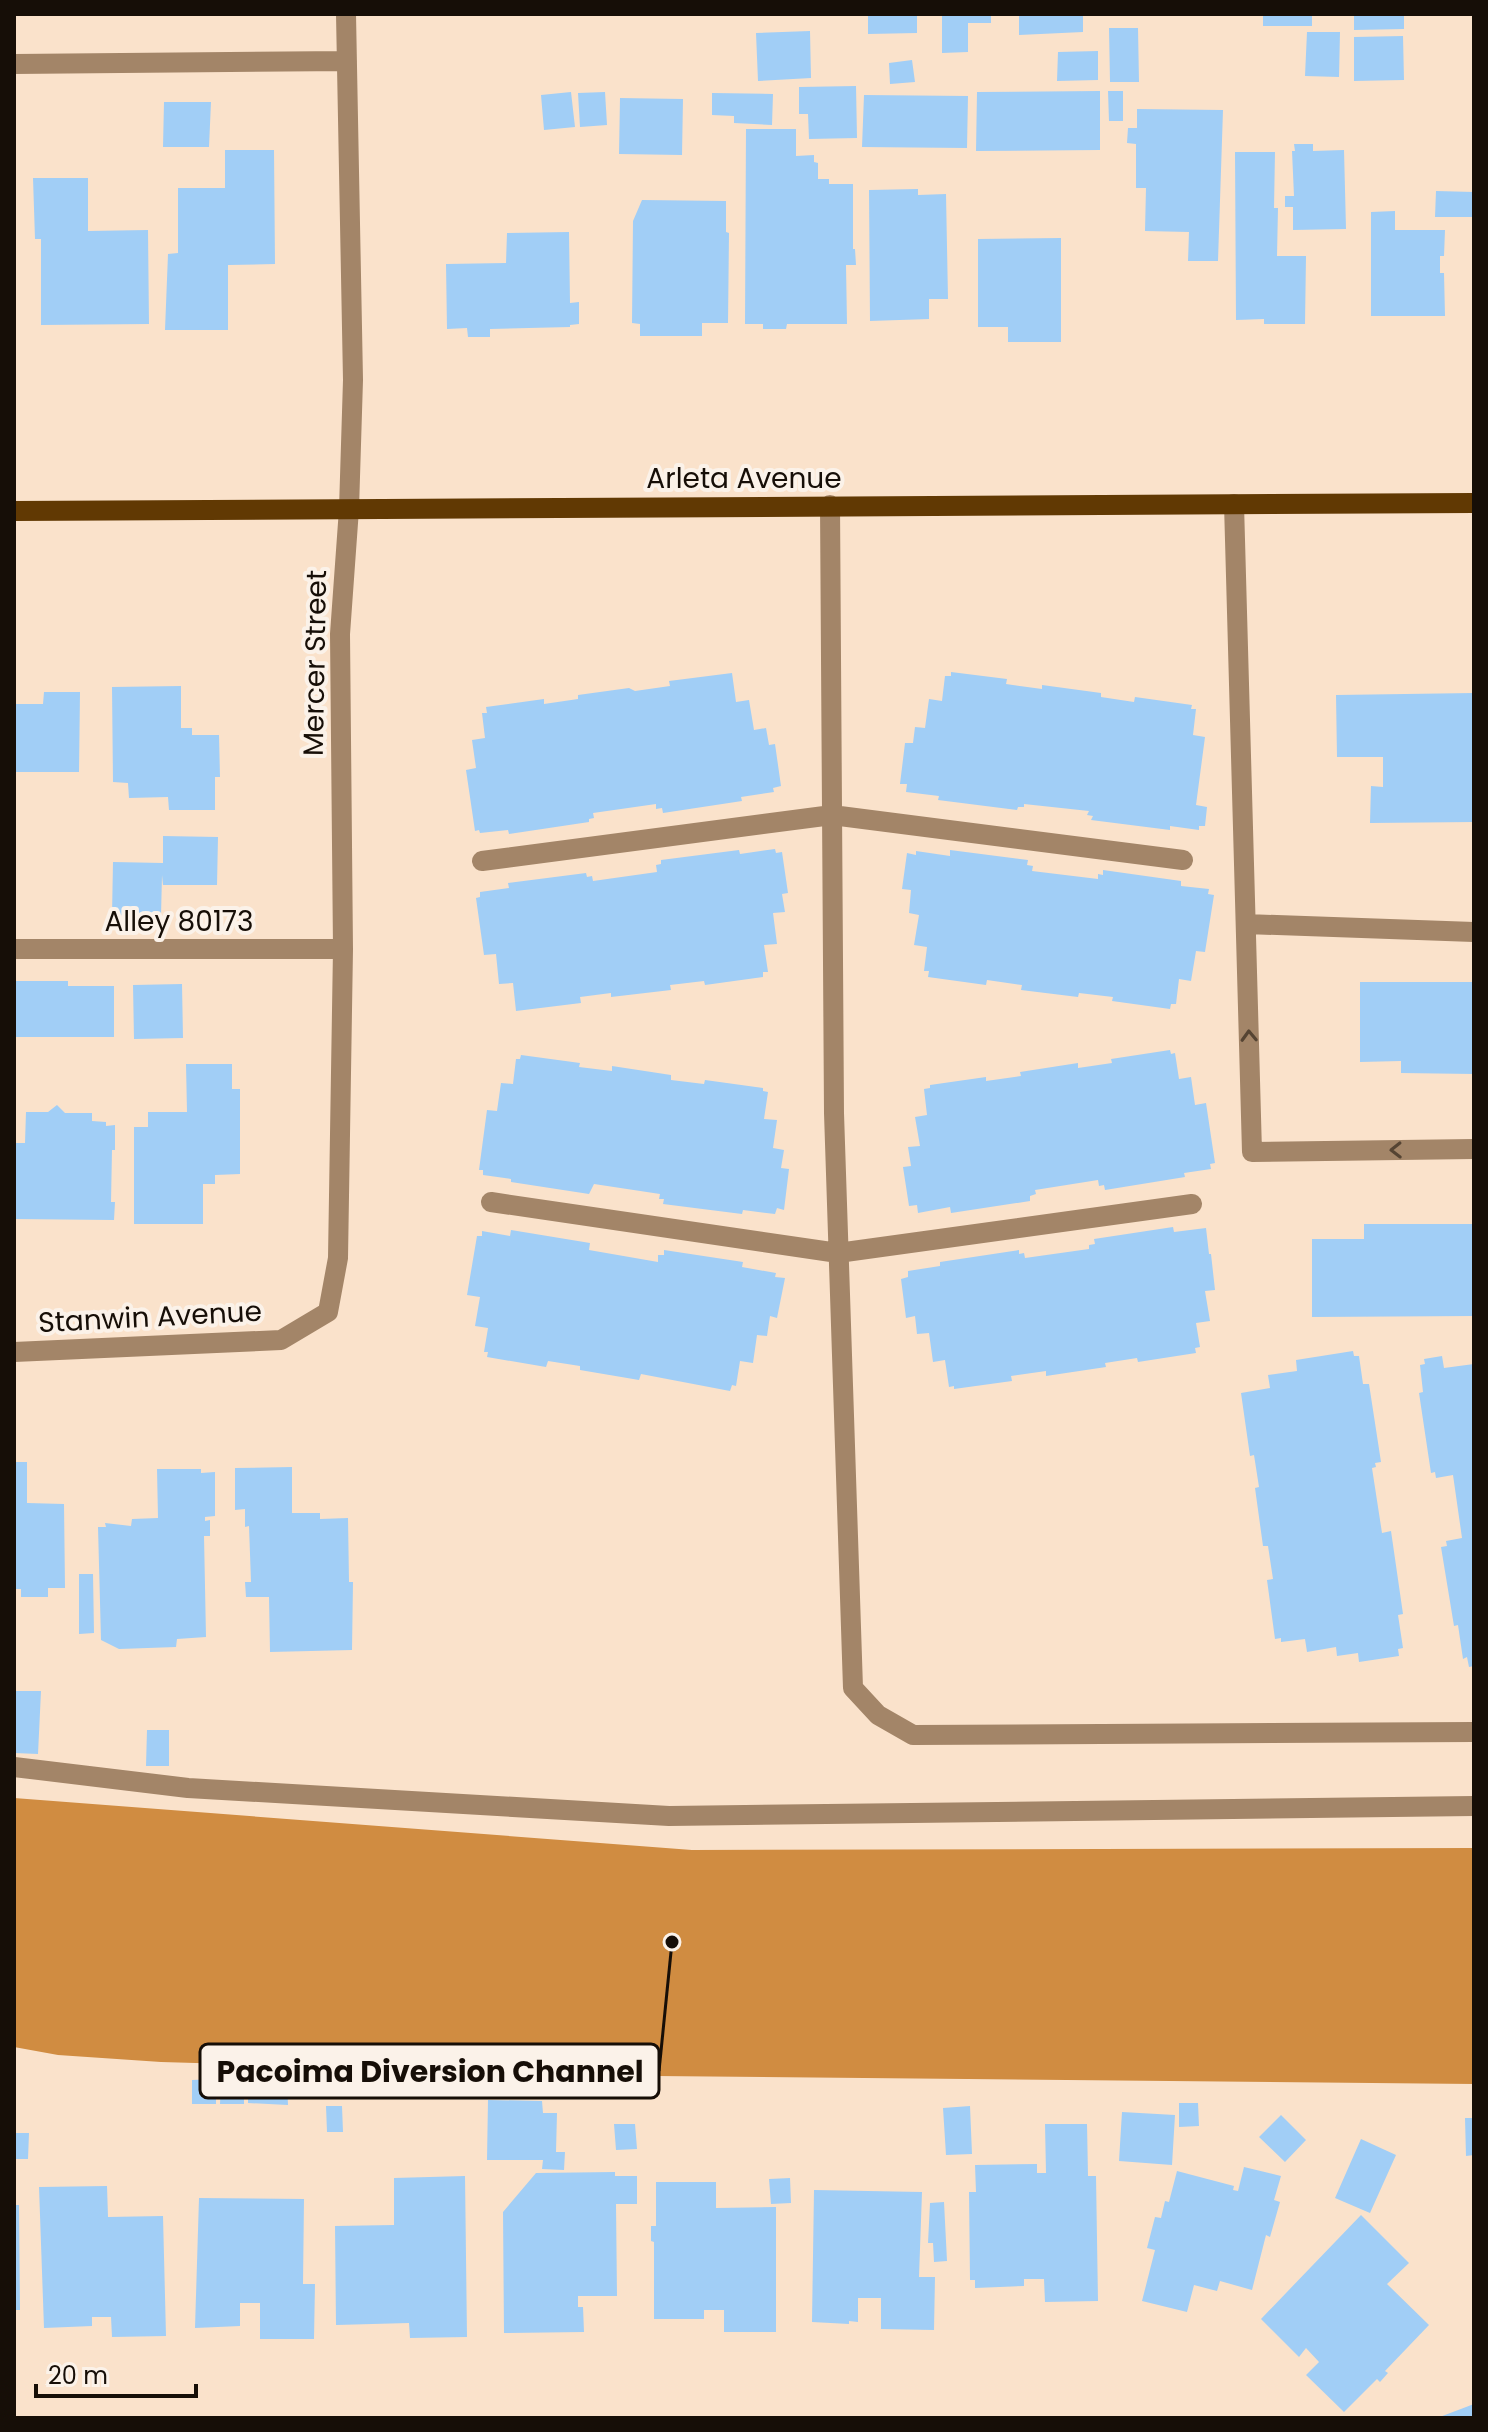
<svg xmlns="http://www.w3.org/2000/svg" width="1488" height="2432" viewBox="0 0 1488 2432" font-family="Poppins,sans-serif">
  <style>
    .water { fill: #d08c41 }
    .building { fill: #a1cef6 }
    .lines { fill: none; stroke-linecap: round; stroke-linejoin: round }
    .minor { stroke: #a38568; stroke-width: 20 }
    .major { stroke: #613903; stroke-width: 20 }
    .oneway { stroke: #543 }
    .labels { text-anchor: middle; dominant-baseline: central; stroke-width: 8; stroke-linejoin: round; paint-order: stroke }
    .street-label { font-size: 28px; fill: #160e07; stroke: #fbf2e9 }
    .leader { fill: none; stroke: #160e07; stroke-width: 3 }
    .callout-dot { fill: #160e07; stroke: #fbf2e9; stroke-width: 3 }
    .callout { fill: #fbf2e9; stroke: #160e07; stroke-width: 3 }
    .callout-label { font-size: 30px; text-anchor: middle; font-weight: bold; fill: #160e07 }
  </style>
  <rect width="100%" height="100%" fill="#fae2cb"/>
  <path class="water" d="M14 1798 692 1850 1474 1848V2084L656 2076 161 2062 58 2055 14 2047Z"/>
  <path class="building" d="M868 14H917V33L868 34Z
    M942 14H991V23H968V52L942 53Z
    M1019 14H1083V32L1019 35Z
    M1263 14H1312V26H1263Z
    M1354 14H1404V29L1354 30Z
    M1109 28H1138L1139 82H1110Z
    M810 31 811 78 758 81 756 33Z
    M1307 32H1340L1339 77 1305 76Z
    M1403 36 1404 80 1354 81V37Z
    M1098 51V80L1057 81 1058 52Z
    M912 60 915 82 890 84 889 63Z
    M856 86 857 138 809 139 808 114H799V87Z
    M1100 91V150L976 151 977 92Z
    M1108 91H1123V121H1109Z
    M571 92 575 127 544 130 541 95Z
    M605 92 607 125 580 127 578 93Z
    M712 93 773 94 772 125 734 123V116L712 115Z
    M864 95 968 96 967 148 862 147Z
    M620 98 683 99 682 155 619 154Z
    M164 102H211L209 147H163Z
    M1137 109 1223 110 1218 261H1188L1189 232 1145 231 1146 188H1136V144L1127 143 1128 128H1137Z
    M746 129H796V156L814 155V162L818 163V179H829V184H853V249H855L856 265H846L847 324H787L786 329H763V324H745Z
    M1294 144H1313V151L1344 150 1346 229 1293 230V207H1285V196H1294L1292 151H1295Z
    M225 150H274L275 264 228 265V330H165L168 254 178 253V188H225Z
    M1235 152H1275L1274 208H1278L1277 256H1306L1305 324H1264V319L1236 320Z
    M33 178H88V231L148 230 149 324 41 325V239H35Z
    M918 189V195L946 194 948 299H929V319L870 321 869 190Z
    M1436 191 1474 192V217H1435Z
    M642 200 726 201V232L729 233 728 323H702V336H640V324L632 323 633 221Z
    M1395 211V230H1445L1444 256H1440V273H1444L1445 316H1371V212Z
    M569 232 570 303 579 302V324L570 325V327L490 329V337H468L467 328 447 329 446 264 506 263 507 233Z
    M1061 238V342H1008V327H978V239Z
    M951 672 1007 679 1006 684 1042 689V685L1101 693V697L1134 702 1135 697 1192 705 1191 709H1196L1193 735 1205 737 1196 805 1207 807 1205 826H1199V830L1170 826V830L1091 820 1093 816 1087 815 1089 811 1024 804V807H1018L1017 810 938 800 939 796 906 792 907 784H900L905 743H913L915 727 925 728 929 699 942 701 945 676H951Z
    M732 673 736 702 749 700 754 730 766 728 769 745 775 744 781 786 773 788 774 792 741 797 742 801 663 813 662 808 656 809V804L593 813 594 818 589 819V822L509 834 508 830 480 833 479 830 475 831 466 770 476 768 472 740 485 738 482 713H487L486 707 544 699V704L578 699V695L629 688 635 691 670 686 669 681Z
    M181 686V728H192V735H219L220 777H215V810H169L168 797 129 798 128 783 113 782 112 687Z
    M44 692H80L79 772H14V704H43Z
    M1474 693V822L1370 823 1371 786 1383 787V757H1337L1336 695Z
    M163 836 218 837 217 885H163L162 875 161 916 112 915 113 862 163 863Z
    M775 849 776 853 782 852 788 893 782 894 785 912 773 913 777 944 764 945 768 972H763V977L705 985 704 981 670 985 671 990 611 997V993L580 997 581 1003 516 1011 513 983 499 984 496 954 484 955 476 898 480 897V892L509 888 508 883 586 873 587 877 592 876 593 881 657 872 656 865 661 864V860L739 850 740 854Z
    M950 850 1028 860 1027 865 1033 866 1032 871 1098 879V874L1103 875V870L1181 881V886L1209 889 1208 894 1214 895 1205 952 1196 951 1191 981 1179 979 1176 1004H1171L1170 1009 1112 1001 1113 997 1079 993 1078 997 1021 990 1022 985 987 980 986 985 928 977 929 971H924L927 947 914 945 919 915 909 913 911 890 902 889 907 853 916 855V851L950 856Z
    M14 981H68V986H114V1037H14Z
    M1360 982H1474V1074L1401 1073V1061L1360 1062Z
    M182 984 183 1038 134 1039 133 985Z
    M1170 1050 1171 1054 1175 1053 1179 1079 1191 1077 1195 1105 1206 1103 1215 1163 1210 1164 1211 1169 1184 1173 1185 1177 1105 1190 1104 1185 1099 1186 1098 1180 1035 1190 1036 1194 1030 1196V1201L951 1213 950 1207 918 1213 917 1205 909 1206 903 1167 911 1166 908 1147 920 1146 915 1117 927 1115 924 1089 930 1088V1085L986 1077V1081L1021 1076 1020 1072 1078 1063V1068L1112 1063 1111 1059Z
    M521 1055 580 1063 579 1067 612 1071V1066L671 1075V1080L704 1084 705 1080 763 1088V1091L768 1092 764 1119 777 1120 773 1148 784 1150 781 1168 789 1169 784 1210 777 1208 775 1214 743 1210 742 1214 663 1204 664 1199H659L660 1194 594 1184 589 1194 511 1182V1179L483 1175V1170H479L487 1110 497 1111 501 1083 513 1084 516 1059H520Z
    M186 1064H232V1089H240V1174L215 1175V1184H203V1224H134V1127H148V1112H187Z
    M57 1105 65 1113H92V1121L106 1122V1126L115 1125V1150H112L111 1202H115L114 1220 14 1219V1143H25L26 1112H48Z
    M1364 1224H1474V1316L1312 1317V1239H1364Z
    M1173 1227 1174 1232 1206 1228 1209 1254H1211L1215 1290 1205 1291 1210 1321 1196 1323 1200 1347 1195 1348 1196 1353 1138 1362 1137 1358 1105 1363 1106 1367 1046 1376V1371L1011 1376 1012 1381 954 1389V1386L949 1387 945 1360 933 1362 929 1333 917 1334 915 1316 906 1318 901 1279 908 1277V1271L940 1266V1262L1019 1250V1254L1024 1253 1025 1258 1089 1249V1245L1095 1244 1094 1239Z
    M511 1230 590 1243 589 1250 658 1262V1255H664V1250L743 1262 742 1267 776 1273 775 1277 785 1278 777 1318 770 1316 767 1336 757 1335 753 1363 740 1361 736 1386 732 1385 730 1391 641 1374 639 1380 580 1370V1366L548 1361 546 1367 487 1357 488 1352H484L488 1328 475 1326 480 1297 467 1295 477 1236H482V1231L510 1236Z
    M1353 1351 1354 1356H1359L1363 1384H1369L1381 1462 1375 1463 1376 1467 1372 1468 1382 1533 1391 1531 1403 1614 1398 1615 1403 1648 1398 1649 1399 1656 1359 1662 1358 1653 1337 1656 1336 1647 1307 1652 1305 1639 1281 1642V1638L1275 1639 1267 1580 1273 1579 1268 1546H1263L1255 1488 1259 1487 1254 1455 1250 1456 1241 1393 1270 1388 1268 1375 1297 1371 1296 1360Z
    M1442 1356 1444 1368 1474 1364V1666L1469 1667 1467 1657 1463 1659 1458 1625 1454 1626 1441 1547 1447 1546 1446 1541 1462 1538 1453 1475 1436 1478 1435 1472 1431 1473 1419 1393 1423 1392 1420 1365 1425 1364 1424 1359Z
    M14 1462H27V1503L64 1504 65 1588H48V1597H21V1589H14Z
    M292 1467V1513H320V1519L348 1518 349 1582H353L352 1650 270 1652 269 1597H246L245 1582H251L249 1526 245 1527V1509L235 1510V1468Z
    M157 1469H201V1473L215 1472V1516L205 1517V1521L210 1520V1536H204L206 1637 177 1639 176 1647 119 1649 101 1640 98 1527H106L105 1523 131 1526 132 1519 158 1518Z
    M79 1574H93L94 1633 79 1634Z
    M14 1691H41L38 1754 14 1753Z
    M147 1730H169V1766H146Z
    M216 2079V2104H192V2080Z
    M221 2081H244V2104H220Z
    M248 2082 287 2083 288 2105 248 2103Z
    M488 2100 542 2101 543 2113H557L556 2152H565L564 2170 542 2169 543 2160H487Z
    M1179 2103H1198L1199 2126 1179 2127Z
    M326 2106H342L343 2132H327Z
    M970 2106 972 2154 946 2155 943 2108Z
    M1122 2112 1175 2115 1172 2165 1119 2161Z
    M1281 2115 1306 2140 1285 2162 1259 2137Z
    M1465 2118H1474V2155L1466 2156Z
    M614 2124H635L637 2149 616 2150Z
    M1045 2124H1087L1088 2176H1096L1098 2301 1045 2302 1044 2279H1024V2286L975 2288V2280H970L969 2192H976L975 2165 1037 2164V2173H1046Z
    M14 2133H29L28 2159H14Z
    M1361 2139 1396 2155 1370 2213 1335 2198Z
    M1244 2167 1281 2176 1274 2200 1280 2202 1270 2237 1266 2235 1252 2290 1220 2281 1217 2291 1194 2285 1187 2312 1142 2301 1155 2250 1147 2248 1155 2217 1161 2218 1165 2201 1169 2202 1177 2171 1234 2186 1233 2190 1238 2191Z
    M615 2172V2176H637V2204H616L617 2296H578V2307H583L584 2332 504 2333 503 2212 536 2173Z
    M465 2176 467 2337 410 2338 409 2323 336 2325 335 2226 394 2225V2178Z
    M790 2178 791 2203 771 2204 769 2179Z
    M656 2182H716V2208L776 2207V2332H724V2310H704V2319H654V2242L651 2241V2226H656Z
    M107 2186 108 2217 163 2216 166 2336 112 2337 111 2317H92V2326L44 2328 39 2187Z
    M814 2190 922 2192 919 2277H935L934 2330 881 2329V2298H858V2322L849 2321V2324L812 2322Z
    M199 2198 304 2199 303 2284H315L314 2339H260V2303H240V2326L195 2328Z
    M944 2202 947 2261 934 2262 933 2243H928L930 2203Z
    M14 2205H19L20 2310H14Z
    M1361 2215 1409 2263 1387 2284 1429 2325 1385 2371 1388 2373 1380 2382 1377 2379 1344 2412 1306 2375 1319 2362 1306 2348 1299 2357 1261 2319Z
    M1474 2404V2418H1437Z"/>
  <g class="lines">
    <path class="minor" d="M14 64 347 61
      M1234 504 1252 1152 1474 1149
      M830 505 834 1113 853 1688 878 1715 913 1735 1474 1732
      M482 861 832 815 1183 860
      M1246 924 1474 932
      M14 949H343
      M491 1202 838 1253 1192 1204
      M14 1352 281 1340 328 1312 338 1258 343 949 340 634 349 509 353 380 346 14
      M14 1767 188 1788 669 1816 1474 1806"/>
    <path class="major" d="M14 511 1474 503"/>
  </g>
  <defs><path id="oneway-chevron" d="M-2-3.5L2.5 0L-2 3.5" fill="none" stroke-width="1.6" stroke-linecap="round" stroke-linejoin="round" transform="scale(2)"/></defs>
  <g class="oneway">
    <use href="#oneway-chevron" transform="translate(1249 1036) rotate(-92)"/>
    <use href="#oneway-chevron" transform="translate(1396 1150) rotate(179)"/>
  </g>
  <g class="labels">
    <g class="street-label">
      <text x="744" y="478">Arleta Avenue</text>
      <text transform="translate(315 663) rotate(-89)">Mercer Street</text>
      <text x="179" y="921">Alley 80173</text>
      <text transform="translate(150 1317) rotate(-3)">Stanwin Avenue</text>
    </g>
  </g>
  <path class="leader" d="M672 1942L659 2071"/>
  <circle class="callout-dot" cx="672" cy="1942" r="8"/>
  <rect class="callout" x="200" y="2044" width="459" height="54" rx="8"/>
  <g class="callout-label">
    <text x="430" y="2082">Pacoima Diversion Channel</text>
  </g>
  <rect width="1488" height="2432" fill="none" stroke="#160e07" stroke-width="32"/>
  <path d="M36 2384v12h160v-12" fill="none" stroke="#160e07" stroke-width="4"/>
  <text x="48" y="2384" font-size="24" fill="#160e07" stroke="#fbf2e9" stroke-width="6" paint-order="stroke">20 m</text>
</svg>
